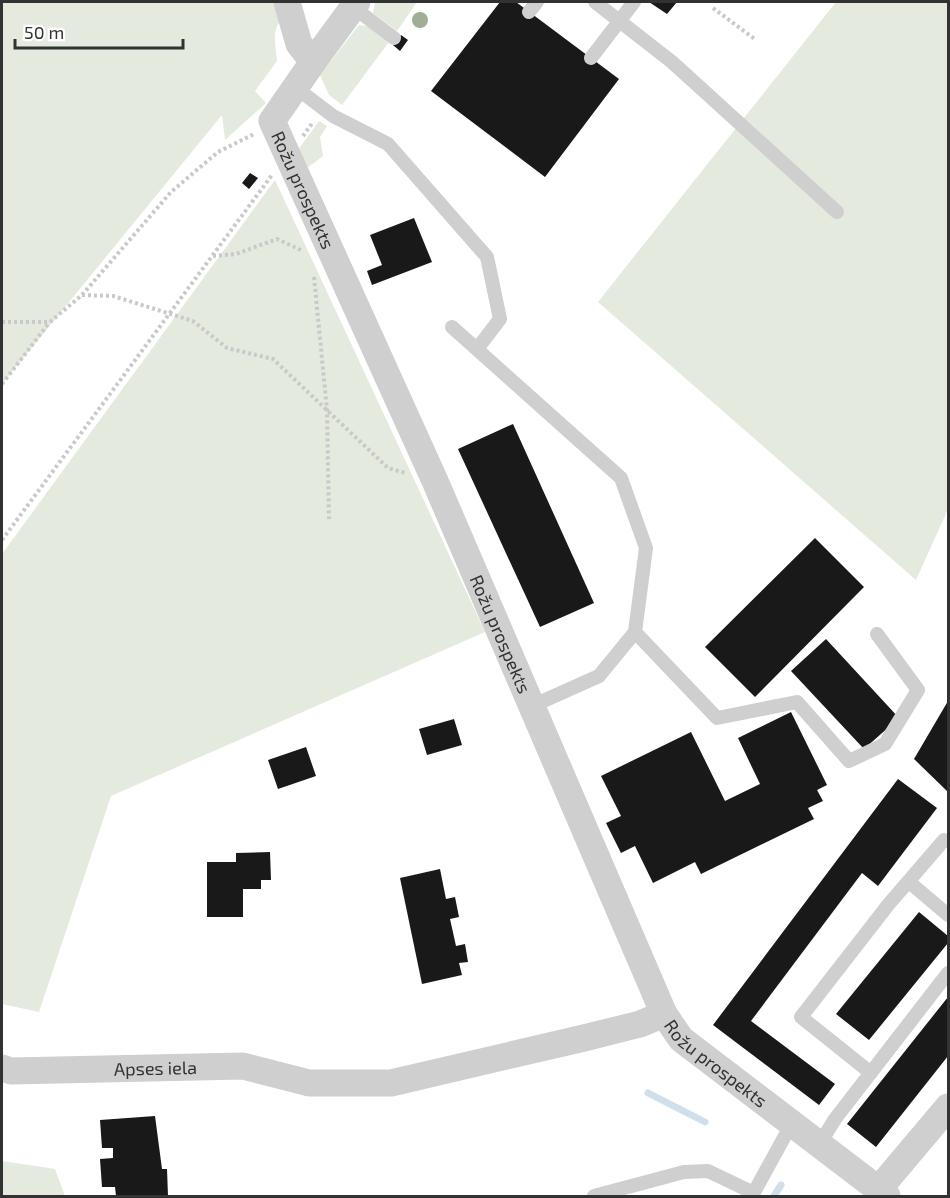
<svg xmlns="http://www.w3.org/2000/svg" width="950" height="1198" viewBox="0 0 950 1198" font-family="'Exo 2',sans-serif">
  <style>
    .green { fill: #e4eade }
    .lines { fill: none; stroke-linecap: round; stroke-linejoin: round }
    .stream { stroke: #cfe0ec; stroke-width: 7 }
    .building { fill: #191919 }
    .path { stroke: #c9c9c9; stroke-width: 4; stroke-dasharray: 3 3; stroke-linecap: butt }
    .service { stroke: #cfcfcf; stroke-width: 14 }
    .minor { stroke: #cfcfcf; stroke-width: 27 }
    .tree { fill: #a0ae96 }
    .labels { text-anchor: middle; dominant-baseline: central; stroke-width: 6; stroke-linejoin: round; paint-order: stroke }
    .street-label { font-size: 18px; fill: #323232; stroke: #fff }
  </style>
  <rect width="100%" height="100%" fill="#fff"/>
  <path class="green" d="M2 2H275L284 17C270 29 276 45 277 61L255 91 266 103 225 140 222 115 2 384Z
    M375 2H417L397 31 373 13Z
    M836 2H948V509L916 580 598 302Z
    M359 25 367 26 389 42 342 105 329 95 320 75Z
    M319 121 327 126 320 137 323 156 307 168 298 150Z
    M275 180 485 632 111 796 39 1012 2 1004V554Z
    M2 1161 55 1169 65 1196H2Z"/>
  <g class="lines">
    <path class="stream" d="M648 1093 705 1122
      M774 1196 781 1185"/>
  </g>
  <path class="building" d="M500 2H516L619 79 545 177 431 91Z
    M649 2H677L667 14Z
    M401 35 408 40 400 51 393 45Z
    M250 173 258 178 249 189 242 183Z
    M414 218 432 262 372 285 367 271 382 265 370 235Z
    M513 424 594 603 540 627 458 449Z
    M815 538 864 587 755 697 705 647Z
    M826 639 899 718 864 749 791 671Z
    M948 701V792L914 759Z
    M791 712 827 785 817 790 823 801 808 808 814 819 701 874 695 862 653 883 635 846 621 853 606 823 621 816 601 776 691 732 725 801 760 784 738 738Z
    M454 719 462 745 427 755 419 729Z
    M306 747 316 776 278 789 268 760Z
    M898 779 937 808 878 886 862 873 751 1021 835 1084 819 1105 713 1025Z
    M270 852 271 880H261V889H243V917H207V862H236V853Z
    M440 869 446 899 455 897 459 917 450 919 456 946 465 944 468 962 459 963 462 975 422 984 400 878Z
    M919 912 948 936V943L869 1040 836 1014Z
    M948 997V1056L876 1147 847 1124Z
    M155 1116 162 1169H167L168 1196H116L115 1187H102L100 1159 113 1158V1148H102L100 1120Z"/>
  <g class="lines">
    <path class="path" d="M713 8 756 40
      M303 136 313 122
      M213 256 236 254 277 239 303 251
      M314 277 327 410 329 519
      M82 295 113 296 193 321 227 348 273 359 388 468 405 473
      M2 322H50L82 295 171 192 218 152 254 134
      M2 384 49 323
      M2 540 272 175"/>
    <path class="service" d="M595 2 672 62 837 212
      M353 7 394 38
      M529 12 537 2
      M591 58 634 2
      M295 87 333 116 388 144 487 257 500 319 477 349
      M452 327 621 478 646 548 635 632 599 676 532 706
      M635 632 717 718 797 702 849 761 885 744 918 690 877 634
      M909 882 948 915
      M871 1073 801 1017 888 905 944 840
      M819 1145 835 1119 948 973
      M594 1196 684 1172 708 1171 754 1193
      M752 1196 792 1123"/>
    <g class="minor">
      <path id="s1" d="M287 2 299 44 313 62 272 121 435 481 664 1014 681 1039 887 1196"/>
      <path d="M313 62 357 2"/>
      <path id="s2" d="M2 1068 11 1071 243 1066 309 1083H391L584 1038 640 1024 664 1014"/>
      <path d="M878 1190 948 1107"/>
    </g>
  </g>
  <circle class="tree" cx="420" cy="20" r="8"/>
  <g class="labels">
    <g class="street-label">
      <text stroke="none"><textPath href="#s1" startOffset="214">Rožu prospekts</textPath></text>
      <text stroke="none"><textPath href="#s1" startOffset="700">Rožu prospekts</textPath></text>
      <text stroke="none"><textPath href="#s1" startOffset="1186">Rožu prospekts</textPath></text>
      <text stroke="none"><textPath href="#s2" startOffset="154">Apses iela</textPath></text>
    </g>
  </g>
  <rect width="950" height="1198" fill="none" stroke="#323232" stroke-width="6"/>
  <path d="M15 39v9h168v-9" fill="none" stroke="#323232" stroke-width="3"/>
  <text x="24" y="39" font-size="18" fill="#323232" stroke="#ffffff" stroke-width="4.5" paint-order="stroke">50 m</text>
</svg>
